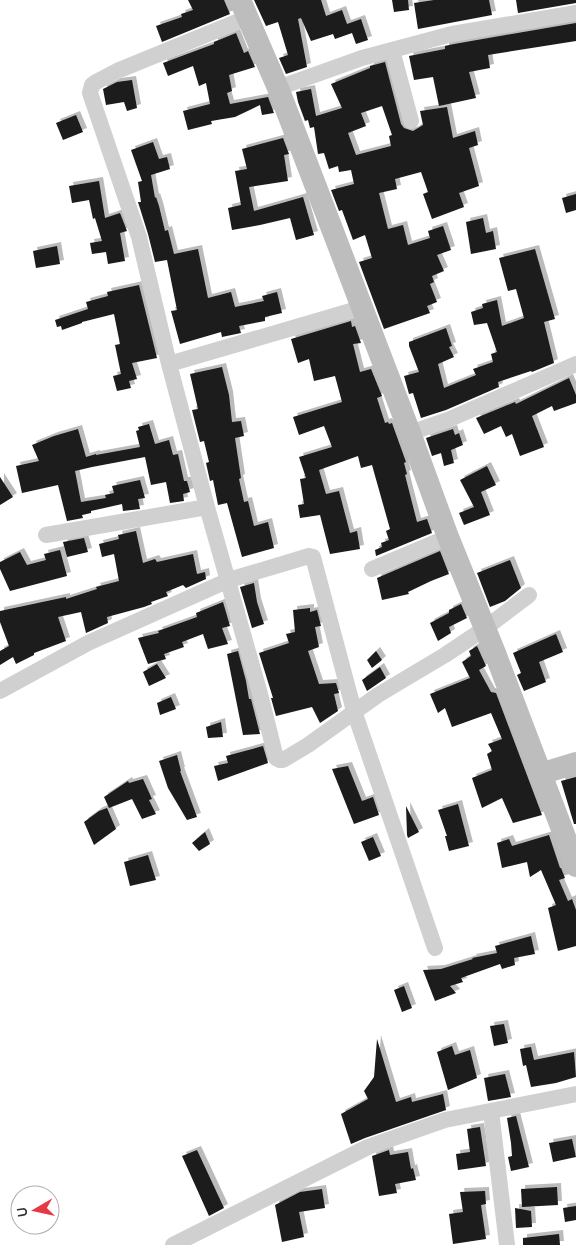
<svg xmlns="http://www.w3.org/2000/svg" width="576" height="1245" viewBox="0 0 576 1245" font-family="Quicksand,sans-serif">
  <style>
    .building { fill: #1a1a1a; fill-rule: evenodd; filter: url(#shadow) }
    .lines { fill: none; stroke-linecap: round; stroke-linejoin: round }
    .street { stroke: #d0d0d0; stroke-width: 16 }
    .secondary { stroke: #bdbdbd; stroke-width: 22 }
  </style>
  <defs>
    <filter id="shadow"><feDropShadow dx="4" dy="-4" stdDeviation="0" flood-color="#0004"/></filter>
  </defs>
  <rect width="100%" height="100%" fill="#fff"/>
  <path class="building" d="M188 0H224L230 14 162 42 156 26 182 17 181 14 193 10Z
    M254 0H321L326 16 342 10 347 24 361 19 368 40 356 44 352 33 335 39 333 34 311 41 301 18 298 19 307 67 286 74 279 58 288 55 278 22 266 26Z
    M392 0H408L409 10 394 12Z
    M434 0H489L492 15 418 29 414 3Z
    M516 0H576V3L518 13Z
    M576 23V41L488 55 490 68 469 72 476 98 439 106 433 77 414 80 409 56 445 49V46L454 44Z
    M236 33 244 53 248 51 255 67 229 75 232 91 227 93 230 104 268 97 274 113 262 115 260 105 235 117 211 121 212 124 188 130 183 111 210 104 206 83 199 86 193 66 168 76 163 63 214 44V42Z
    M385 62 401 124 404 128 413 131 423 125 420 111 447 107 453 138 475 131 478 145 469 148 479 186 459 193 464 207 432 219 423 194 428 192 421 172 395 179 397 189 379 193 388 229 403 225 408 245 430 238 428 231 443 226 451 250 437 255 444 271 432 276 434 282 430 284 437 302 427 306 430 313 384 329 359 262 372 258 365 235 353 240 342 210 339 211 331 190 354 184 351 170 339 172 338 166 329 169 324 153 318 154 314 127 310 128 308 120 305 121 298 102 296 92 311 89 316 116 342 108 331 84 370 68V66ZM382 106 392 135 389 136 391 146 356 155 348 133 366 126 361 113Z
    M132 80 137 108 127 111 124 102 106 105 103 89 117 82Z
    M76 115 83 132 63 140 56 123Z
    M283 138 289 154 284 155 288 181 249 187 254 211 303 197 314 235 296 240 290 218 260 225 232 230 228 208 241 205 235 171 247 169 242 149Z
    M153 142 159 159 167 157 170 169 151 175 155 198 156 197 159 206 165 231 168 230 174 254 198 249 208 298 231 292 235 307 264 301 262 296 277 292 282 313 265 317V321L239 326 241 333 222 337 221 332 180 344 171 311 177 310 167 260 155 262 148 234 138 202H141L138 182 142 181 131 150Z
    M99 181 105 218 120 213 127 231 120 233 125 261 108 264 106 252 92 254 90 243 102 241 95 218 93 219 89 200 72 203 69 186Z
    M576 194V210L566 213 562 198Z
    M483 218 486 233 493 231 496 249 471 254 466 222Z
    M57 246 60 264 36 268 33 251Z
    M535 249 555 319 544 322 554 363 532 372 531 371 498 382 499 387 446 410 421 418 413 393 409 394 404 376 419 372 409 346V342L446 328 452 346 449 347 454 357 438 364 444 388 476 375 473 369 493 362 491 354 497 352 487 323 474 325 471 312 483 308 482 304 497 300 502 326 524 318 516 289 508 291 499 258Z
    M139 285 157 358 132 363 137 379 129 381 131 388 117 391 113 376 121 374 115 345 120 344 114 314 82 322V323L62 330 61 326 57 327 55 320 88 309 86 302 108 296 107 292Z
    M351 321 352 327 355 326 361 343 353 344 360 372 371 369 382 396 377 398 385 423 388 422 389 424 392 423 406 462 404 463 407 474 405 475 417 522 427 519 432 533 376 556 375 550 382 547 381 543 389 540 386 531 390 529 372 465 361 468 358 456 319 470 326 494 339 491 350 533 357 531 360 549 330 554 320 515 300 518 298 505 304 504 300 479 306 478 299 457 332 447 324 426 299 435 293 417 342 402 335 376 314 381 309 359 298 363 291 339Z
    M222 367 229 395 232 422 241 421 244 436 235 438 241 478 239 479 244 502 248 501 254 526 268 522 274 548 242 557 227 503 218 505 213 480 210 481 206 463 209 462 204 441 200 442 192 410 198 409 190 374Z
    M569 378 576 395V403L554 411 552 406 532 416 544 447 520 456 512 434 506 437 501 426 484 434 476 418 515 402 516 404Z
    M149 424 155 444 169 440 173 455 178 454 184 481H187L190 492 183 494 184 501 170 503 166 482 151 485 145 457 92 467 75 471 81 502 106 498 105 495 114 493 112 486 140 480 145 498 138 499 140 509 123 511 122 504 91 511V513L82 515 83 518 67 521 58 485 22 493 16 466 39 461 32 445 54 436 78 429 86 457 96 454V455L140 447 136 431 139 430 138 427Z
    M453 429 455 435 459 433 463 445 451 450 454 463 444 466 441 453 432 456 426 438Z
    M487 466 496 485 481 492 490 515 464 525 459 513 474 507 460 480Z
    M0 477 13 497 0 505Z
    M136 531 143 563 155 559 157 562 193 554 197 574 205 572 206 579 186 588 183 585 166 592 168 596 151 602 152 604 144 607 107 617 108 623 86 633 81 612 58 617 66 641 34 653V655L16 664 13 657 0 665V651L9 646 0 622V611L66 597V599L97 589 96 587 119 581 114 554 102 557 99 544 119 539 118 535Z
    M84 538 88 552 67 557 63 542Z
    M60 550 67 576 10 591 0 569V562L20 552 27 565 46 560 44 554Z
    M440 551 449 574 431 581 408 592 409 594 382 600 377 578Z
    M510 560 521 588 505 601 490 607 477 573Z
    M254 583 257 602 264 624 252 628 240 587Z
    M223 602 230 626 222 628 228 644 208 649 203 634 182 642 184 647 164 654 166 659 148 664 138 638 159 633 158 631 197 617 196 613Z
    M461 604 467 618 449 627 451 633 438 641 430 623 449 613V610Z
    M310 608V612L317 610 321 626 315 627 319 647 308 651 319 684 336 683 339 693 334 694 338 711 320 723 312 707 276 716 271 698H273L259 653 289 643 286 634 295 632 293 610Z
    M556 634 563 652 539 662 546 682 524 691 517 675 521 673 513 653Z
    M477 646 486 666 479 670 491 692 496 693 542 815 513 823 502 798 482 808 472 778 492 770 487 754 492 751 488 744 502 739 491 713 452 727 445 708 438 713 430 694 470 678 462 662 471 656 469 651Z
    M238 651 246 681 249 699H251L260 734 243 735 227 654Z
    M376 651 382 660 372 668 367 660Z
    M157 664 166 678 149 686 143 672Z
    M380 667 386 678 367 691 362 680Z
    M171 697 176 709 160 715 157 703Z
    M221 722 223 737 208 738 206 727Z
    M263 746 268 763 218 781 214 766 228 763 226 756Z
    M177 755 181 771H180L197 817 187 820 168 788 159 761Z
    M348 766 362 801 373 797 379 815 354 824 332 769Z
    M576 777V824H574L561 781Z
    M143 779 152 799 149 800 156 814 142 819 132 799 109 808 104 797 128 781 129 783Z
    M458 804 469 846 449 851 445 836H447L438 810Z
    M406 806 419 832 408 838 407 835Z
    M107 808 116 829 94 845 84 822 99 811Z
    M205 832 210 844 199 851 192 843Z
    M549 835 560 868H561L565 878 559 880 568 901 572 899 576 910V946L558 951 548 908 556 905 541 870 530 877 527 862 502 868 497 843 509 839 512 846Z
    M373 837 381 856 369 861 361 842Z
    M148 855 156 880 130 886 124 862Z
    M531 936 535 954 514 958 515 965 502 969 500 964 461 978 463 982 450 986 456 993 435 1001 423 970 441 969 473 959 472 958 497 953 495 946Z
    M404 986 412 1008 402 1012 394 990Z
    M504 1024 508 1043 494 1046 490 1026Z
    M377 1039 396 1102 411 1097 412 1102 443 1094 446 1110 365 1138 351 1144 341 1114 368 1099 364 1091 374 1077Z
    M452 1046 455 1055 470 1050 477 1078 448 1090 437 1052Z
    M531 1047 534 1060 574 1052 576 1077 556 1083 531 1087 526 1065 523 1066 520 1049Z
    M505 1074 511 1097 488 1101 484 1078Z
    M516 1116 529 1167 511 1171 508 1157 512 1156 511 1143 507 1118Z
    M480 1127 486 1166 458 1170 456 1154 470 1152 467 1129Z
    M572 1139 576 1157 553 1162 549 1143Z
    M197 1150 224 1208 209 1216 182 1156Z
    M389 1150 390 1155 408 1152 411 1169 413 1168 416 1180 395 1184 397 1193 379 1196 372 1156Z
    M557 1187 558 1205 522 1207 521 1189Z
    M322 1189 325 1208 299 1212 304 1237 282 1242 275 1205 300 1192Z
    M485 1191 486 1204 481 1205 486 1239 453 1244 449 1214 463 1212 460 1192Z
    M576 1206V1220L565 1222 563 1208Z
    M515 1208 531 1211 532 1227 516 1228Z
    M559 1234 560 1245H523V1238Z"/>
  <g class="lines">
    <path class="street" d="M249 17 117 71 96 82 92 85 90 93 139 237 169 364 207 507 260 694 276 758 280 760H283L308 745 378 695 445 655 484 629 529 595
      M392 50 411 121
      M278 88 362 58 452 34 576 13
      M169 364 361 308
      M410 433 450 419 576 364
      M46 535 207 507
      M372 569 448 537
      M0 691 88 643 229 580 309 556 313 557 354 711 435 948
      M491 1111 507 1245
      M173 1245 368 1147 445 1120 576 1094"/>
    <path class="secondary" d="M240 0 278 88 316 187 410 433 448 537 495 653 576 866
      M540 774 576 763"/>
  </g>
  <g transform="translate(35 1210) rotate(261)"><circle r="24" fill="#ffffff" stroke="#adadad"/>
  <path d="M0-4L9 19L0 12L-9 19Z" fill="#e63946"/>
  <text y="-8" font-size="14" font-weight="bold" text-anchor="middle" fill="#333333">U</text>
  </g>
</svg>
